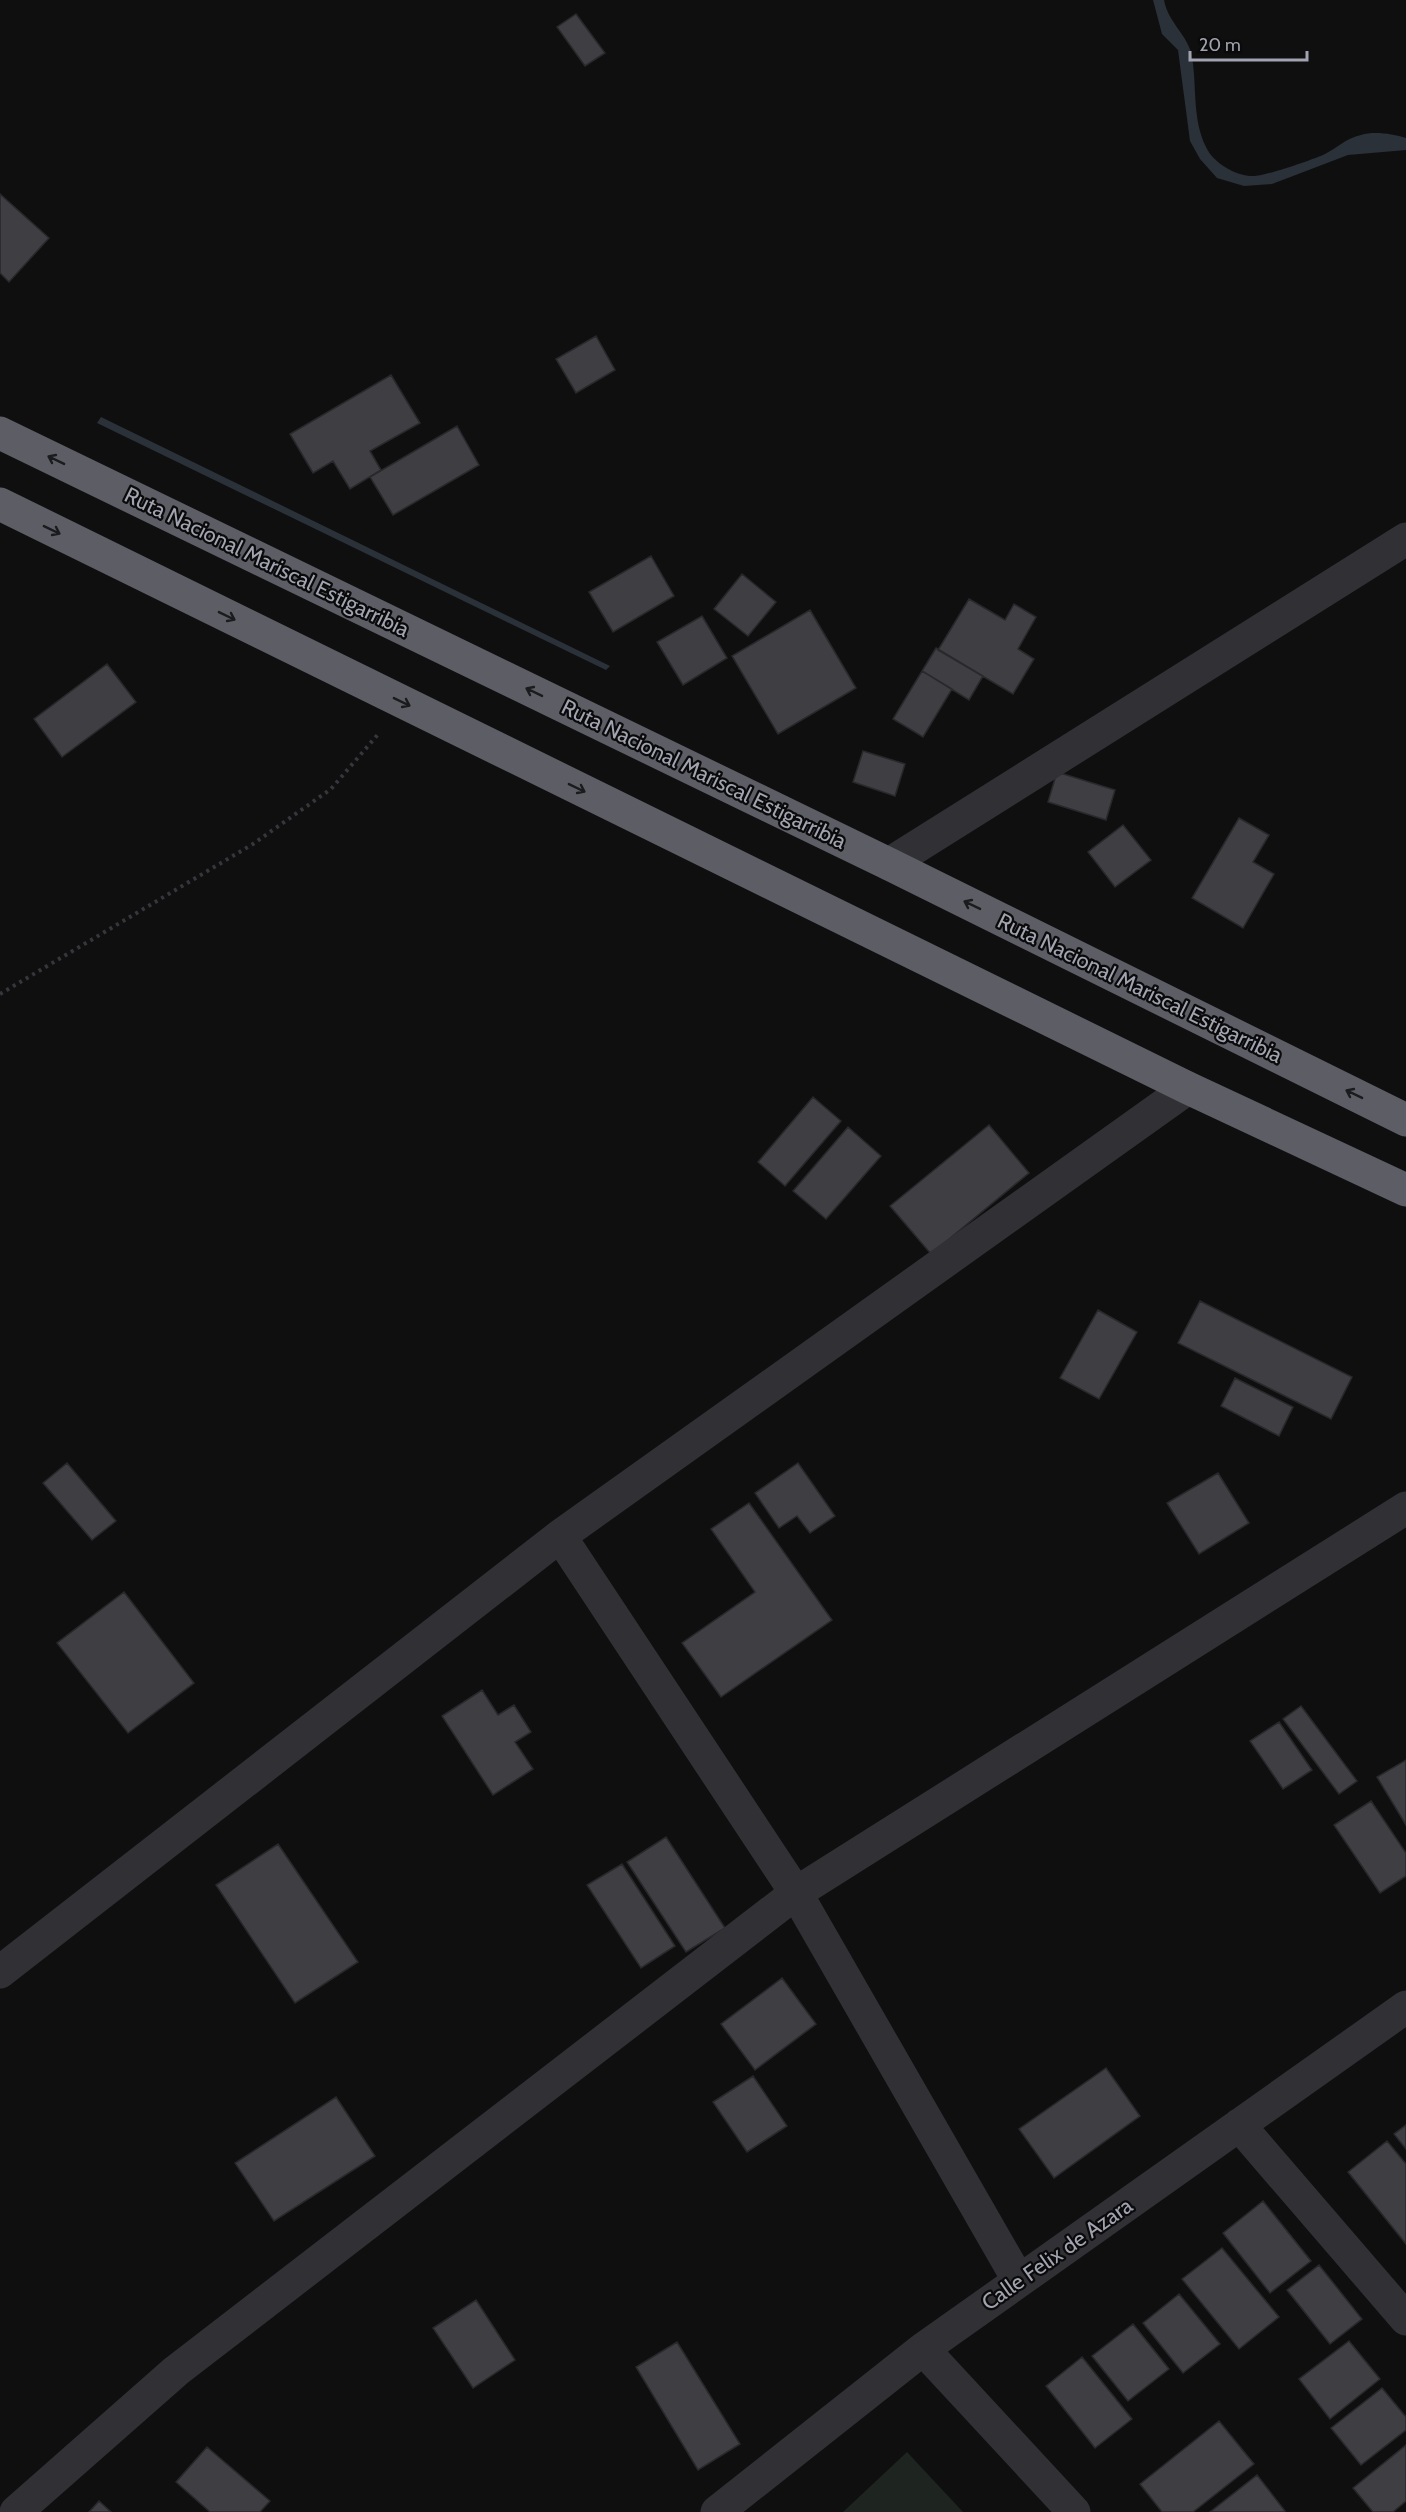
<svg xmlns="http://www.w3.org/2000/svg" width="1406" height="2512" viewBox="0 0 1406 2512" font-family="Cabin,sans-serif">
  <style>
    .green { fill: #1e241f }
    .water { fill: #2b3139 }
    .building { fill: #3e3e43; stroke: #29292c; stroke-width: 1.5 }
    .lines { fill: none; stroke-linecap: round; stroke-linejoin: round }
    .path { stroke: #36373c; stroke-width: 4; stroke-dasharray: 3 4.5; stroke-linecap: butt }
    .street { stroke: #303035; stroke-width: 33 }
    .highway { stroke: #5c5d65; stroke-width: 33 }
    .oneway { stroke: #1a1b1d }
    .labels { text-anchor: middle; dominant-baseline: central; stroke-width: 4.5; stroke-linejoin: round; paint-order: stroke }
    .street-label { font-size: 22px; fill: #a1a3b0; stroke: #0a0a0b }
  </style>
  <rect width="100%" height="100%" fill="#0f0f10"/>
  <path class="green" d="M907 2452 963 2512H843Z"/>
  <path class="water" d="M1153 0H1164C1168 23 1189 36 1192 57 1197 86 1192 119 1206 147 1213 163 1237 177 1255 176 1268 175 1312 160 1325 154 1337 148 1346 138 1361 135 1374 131 1393 134 1406 138V150L1348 155 1272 184 1244 186 1217 178 1200 159 1190 141 1178 50 1162 34Z
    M101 417 610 666 606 670 97 423Z"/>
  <path class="building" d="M576 14 605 53 585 66 557 27Z
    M0 194 49 238 9 282 0 273Z
    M596 336 615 370 576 393 556 359Z
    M391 375 420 423 370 451 381 470 350 489 333 461 313 473 290 434Z
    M457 426 479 465 393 515 370 477Z
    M651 556 674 596 613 632 589 592Z
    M742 574 776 602 748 636 714 609Z
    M969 599 1005 620 1014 604 1036 617 1018 649 1034 659 1013 694 938 650Z
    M810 610 856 688 778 734 732 656Z
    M702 616 727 658 683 685 657 642Z
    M936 648 983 676 969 700 922 671Z
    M107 664 136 702 62 757 34 719Z
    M922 671 952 689 923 737 893 719Z
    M863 751 905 764 895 796 853 782Z
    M1057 772 1115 790 1106 820 1048 802Z
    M1239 818 1269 835 1253 862 1274 874 1243 928 1192 898Z
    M1123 825 1151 860 1115 887 1088 852Z
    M813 1097 841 1121 785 1186 758 1162Z
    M989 1125 1029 1173 931 1254 890 1206Z
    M848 1127 881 1156 826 1219 793 1191Z
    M1200 1301 1352 1377 1331 1419 1178 1343Z
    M1098 1310 1137 1332 1099 1399 1060 1378Z
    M1235 1378 1293 1407 1279 1436 1221 1406Z
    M67 1463 116 1521 92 1540 43 1483Z
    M798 1463 835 1516 810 1533 797 1516 779 1528 755 1493Z
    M1218 1473 1249 1523 1199 1554 1167 1503Z
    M749 1503 832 1620 721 1697 682 1643 755 1592 711 1529Z
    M124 1592 194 1683 128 1733 57 1643Z
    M482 1690 498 1715 514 1705 531 1732 515 1742 533 1769 493 1795 442 1716Z
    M1301 1706 1357 1781 1339 1794 1283 1719Z
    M1279 1722 1312 1770 1283 1789 1250 1741Z
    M1406 1760V1825L1377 1777Z
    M1371 1801 1406 1853V1876L1380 1893 1334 1825Z
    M666 1837 725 1928 686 1952 627 1862Z
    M278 1844 358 1962 295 2003 216 1885Z
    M622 1864 675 1946 641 1968 587 1885Z
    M782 1978 816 2024 755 2070 721 2024Z
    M1106 2068 1140 2116 1054 2178 1019 2129Z
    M753 2076 787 2126 747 2152 713 2102Z
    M336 2097 375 2156 274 2221 235 2163Z
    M1406 2125V2149L1394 2134Z
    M1387 2141 1406 2164V2244L1348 2172Z
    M1263 2201 1311 2261 1270 2293 1223 2233Z
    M1222 2248 1279 2317 1239 2349 1182 2279Z
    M1319 2265 1362 2319 1330 2344 1287 2290Z
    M1179 2294 1220 2344 1183 2373 1143 2323Z
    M476 2300 515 2360 473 2388 433 2328Z
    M1133 2324 1169 2369 1128 2401 1092 2356Z
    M1349 2341 1380 2379 1330 2419 1299 2379Z
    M677 2342 740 2444 698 2470 636 2367Z
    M1082 2357 1132 2419 1095 2448 1046 2386Z
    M1382 2388 1406 2417V2430L1361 2465 1331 2428Z
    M1219 2421 1254 2464 1193 2512H1162L1140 2484Z
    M1406 2445V2501L1393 2512H1373L1353 2488Z
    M207 2447 270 2501 260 2512H210L176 2482Z
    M1257 2475 1285 2511 1283 2512H1210Z
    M99 2501 111 2512H89Z"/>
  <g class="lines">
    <path class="path" d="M0 994 253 844 331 789 380 732"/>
    <path class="street" d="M889 864 1406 539
      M560 1536 796 1893 1019 2281
      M0 1972 560 1536 1188 1088
      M1239 2125 1406 2319
      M923 2349 1074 2512
      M16 2512 176 2371 796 1893 1406 1508
      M717 2512 923 2349 1406 2007"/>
    <path class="highway" d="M0 433 889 864 1406 1120
      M0 504 1188 1088 1406 1190"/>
  </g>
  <defs><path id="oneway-shaft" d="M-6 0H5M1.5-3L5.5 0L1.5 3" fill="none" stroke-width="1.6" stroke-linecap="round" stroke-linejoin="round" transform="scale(1.5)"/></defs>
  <g class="oneway">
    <use href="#oneway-shaft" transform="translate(56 460) rotate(-154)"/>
    <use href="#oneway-shaft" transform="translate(52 530) rotate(26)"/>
    <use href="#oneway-shaft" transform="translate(227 616) rotate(26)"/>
    <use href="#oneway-shaft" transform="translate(534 692) rotate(-154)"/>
    <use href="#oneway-shaft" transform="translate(402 702) rotate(26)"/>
    <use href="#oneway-shaft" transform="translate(577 788) rotate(26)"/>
    <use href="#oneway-shaft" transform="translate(972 905) rotate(-154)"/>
    <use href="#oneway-shaft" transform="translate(1354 1094) rotate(-154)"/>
  </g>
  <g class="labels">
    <g class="street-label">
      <text transform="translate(267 562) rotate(26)">Ruta Nacional Mariscal Estigarribia</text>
      <text transform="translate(704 774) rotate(26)">Ruta Nacional Mariscal Estigarribia</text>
      <text transform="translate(1140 988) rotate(26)">Ruta Nacional Mariscal Estigarribia</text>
      <text transform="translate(1057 2254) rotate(-35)">Calle Felix de Azara</text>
    </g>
  </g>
  <path d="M1190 51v9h117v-9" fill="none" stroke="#a1a3b0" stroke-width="3"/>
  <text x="1199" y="51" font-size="18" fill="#a1a3b0" stroke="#0a0a0b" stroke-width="4.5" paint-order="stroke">20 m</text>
</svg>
